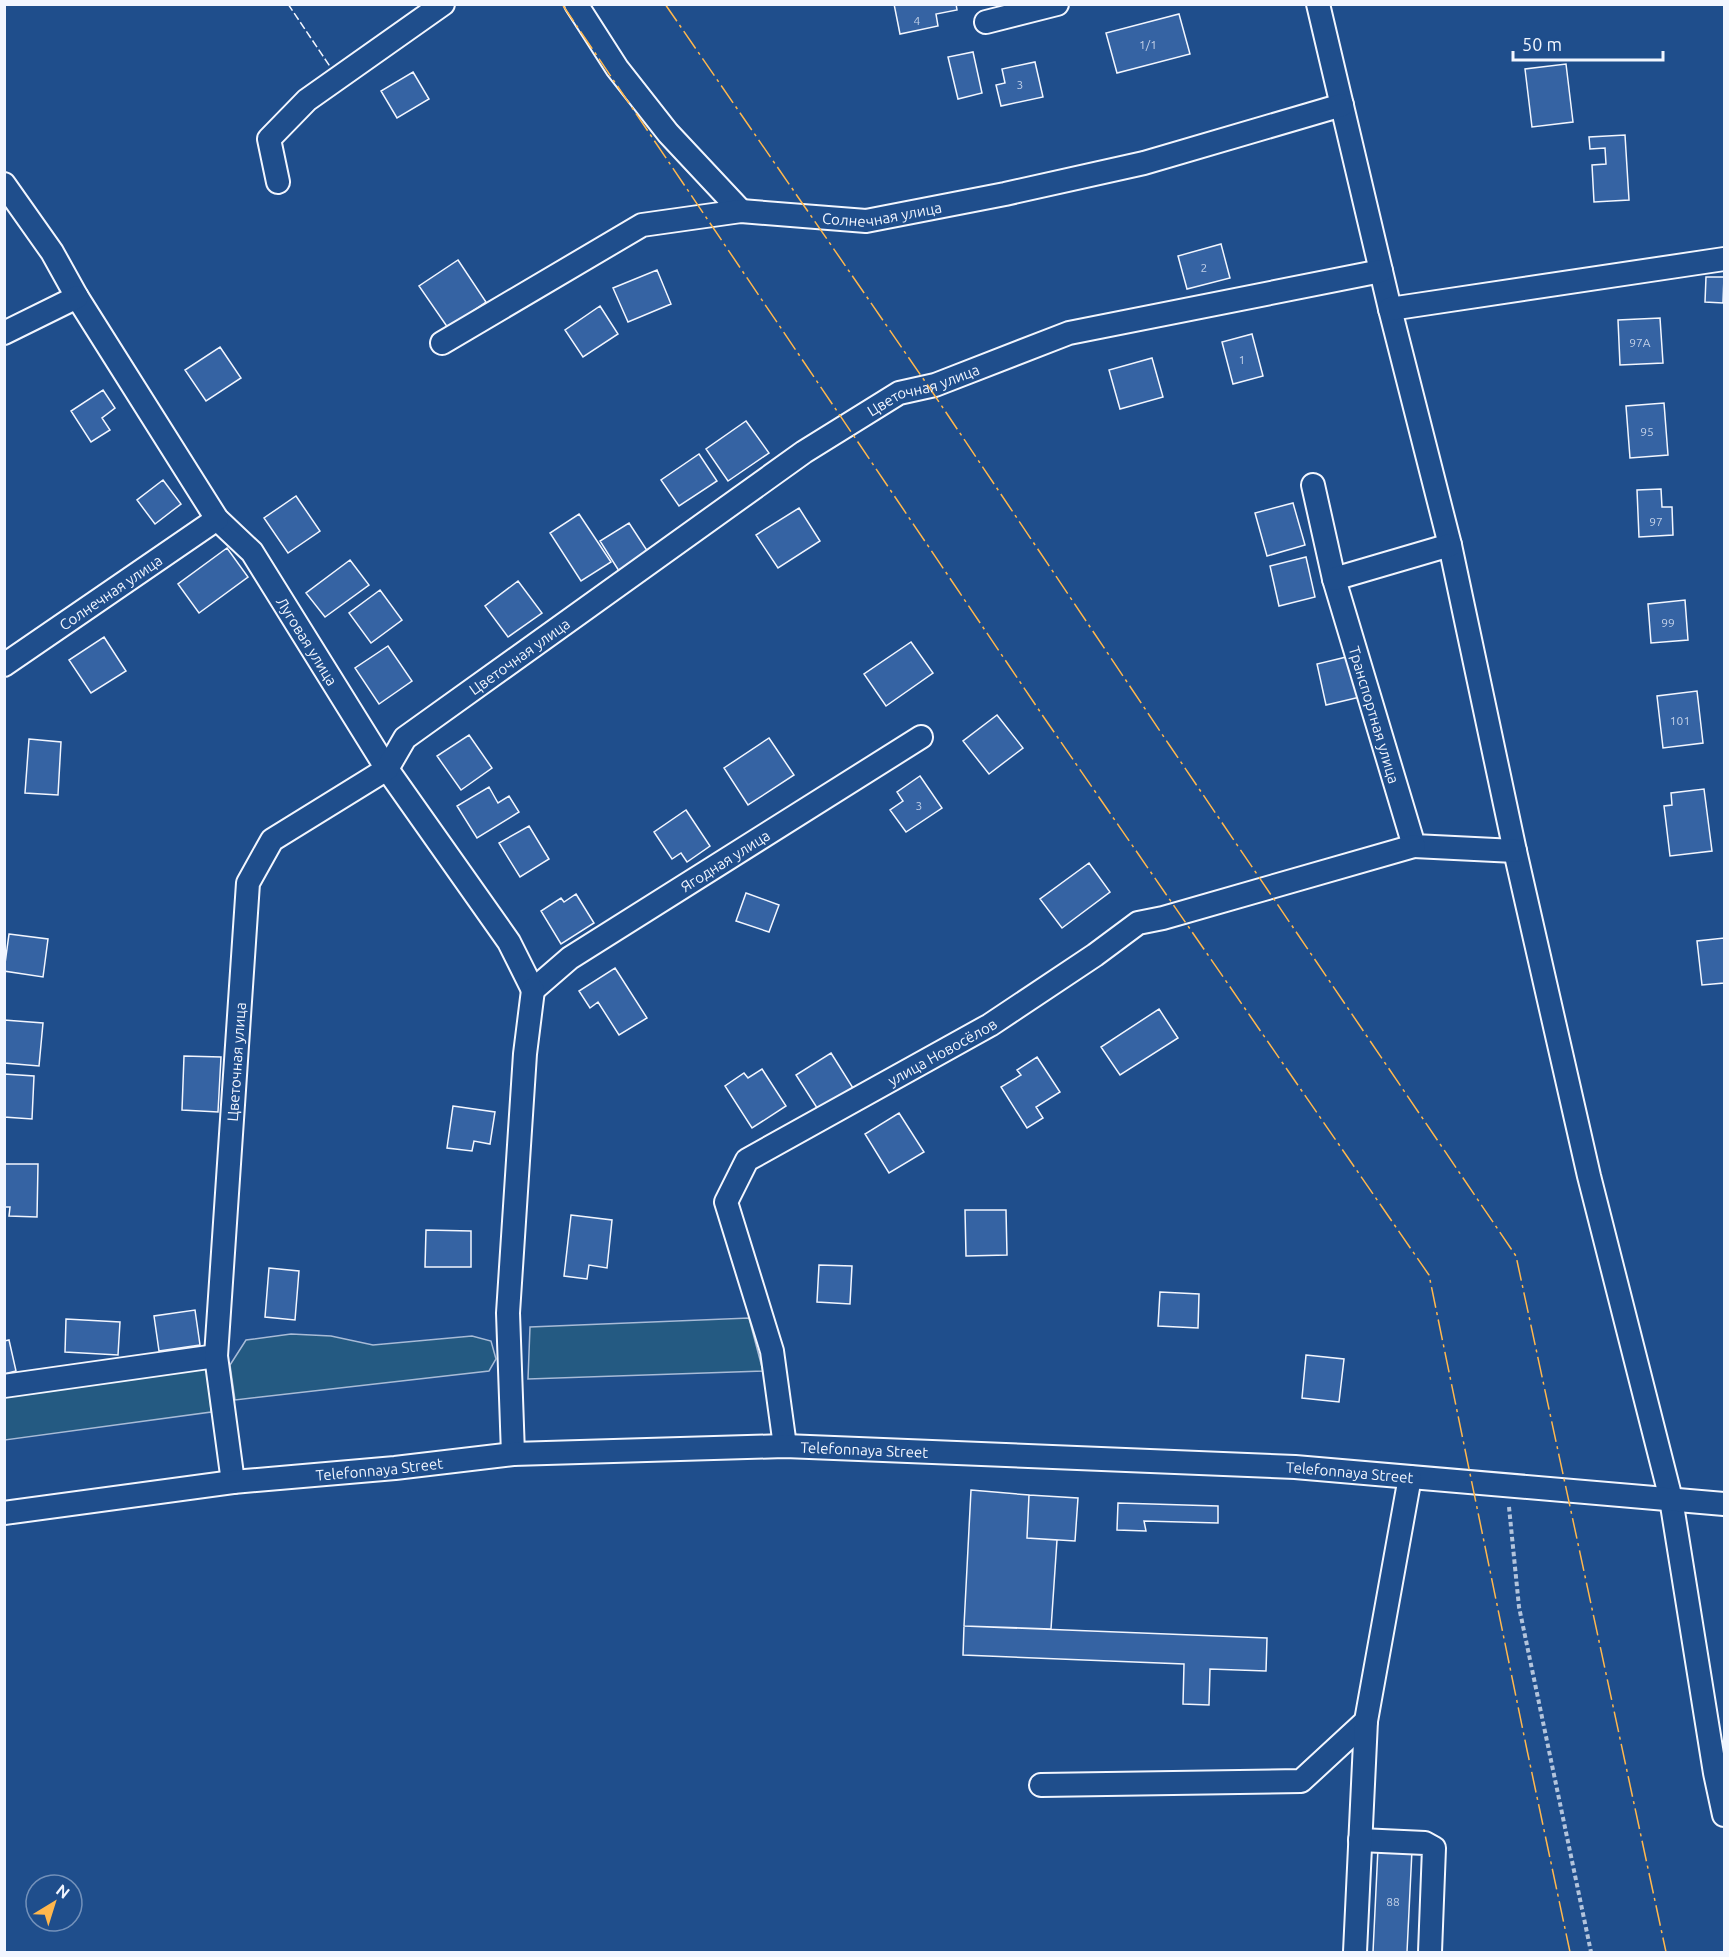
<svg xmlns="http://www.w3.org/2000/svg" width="1729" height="1957" viewBox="0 0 1729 1957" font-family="Ubuntu,sans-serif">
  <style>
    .green { fill: #245a82; stroke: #a8bbd7; stroke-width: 1.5 }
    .building { fill: #3563a3; stroke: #f2f6ff; stroke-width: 1.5 }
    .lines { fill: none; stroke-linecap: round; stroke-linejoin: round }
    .minor-casing { stroke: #f2f6ff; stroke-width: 26 }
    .path { stroke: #b3c4dc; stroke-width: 4; stroke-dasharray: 4.5 3; stroke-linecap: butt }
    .minor { stroke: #1f4e8c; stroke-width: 22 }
    .fence { stroke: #f2f6ff; stroke-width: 1.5; stroke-dasharray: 8 3; stroke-linecap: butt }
    .power { stroke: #ffb74d; stroke-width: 1.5; stroke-dasharray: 21 4.5 3 4.5; stroke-linecap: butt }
    .labels { text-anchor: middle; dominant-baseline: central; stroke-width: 4.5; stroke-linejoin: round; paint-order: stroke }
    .number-label { font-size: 12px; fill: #c3d1e8 }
    .street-label { font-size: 15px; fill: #f2f6ff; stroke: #1f4e8c }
  </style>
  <rect width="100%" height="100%" fill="#1f4e8c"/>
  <path class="green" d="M749 1318 763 1371 528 1379 530 1327Z
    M291 1334 331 1336 373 1345 472 1336 491 1341 496 1359 489 1371 235 1400 230 1365 246 1340Z
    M208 1365 211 1412 5 1440 4 1395Z"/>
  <path class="building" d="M894 4H956L957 10 936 14 938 26 900 34Z
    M1179 14 1190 54 1117 73 1106 33Z
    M973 52 982 93 958 99 948 57Z
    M1035 62 1043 97 1001 106 996 85 1005 83 1002 69Z
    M1566 64 1573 122 1532 127 1525 69Z
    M413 72 429 99 397 118 381 91Z
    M1625 135 1629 200 1594 202 1592 165 1606 164 1605 148 1590 149 1589 137Z
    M1221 244 1230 278 1187 289 1178 256Z
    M458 260 486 302 448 328 419 286Z
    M657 270 671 304 628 322 613 288Z
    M1706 277H1724L1723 303 1705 302Z
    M600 306 618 334 583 357 565 330Z
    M1660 318 1663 363 1620 365 1618 320Z
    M1252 334 1263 376 1233 384 1222 342Z
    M220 347 241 378 206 401 185 370Z
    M1152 358 1163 397 1120 409 1109 370Z
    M103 390 115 408 102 418 110 430 91 442 71 411Z
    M1664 403 1668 455 1630 458 1626 406Z
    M746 421 769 453 728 481 706 449Z
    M699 454 717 481 679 506 661 480Z
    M163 480 181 504 155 524 137 500Z
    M1661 489 1662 507H1672L1673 535 1639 537 1637 490Z
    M296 496 320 531 288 553 264 518Z
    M1293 503 1305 545 1267 556 1255 513Z
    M799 508 820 541 778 568 756 535Z
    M579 514 611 562 581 581 550 533Z
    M629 523 648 552 619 571 600 541Z
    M227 548 248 577 199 613 178 584Z
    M1306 557 1315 597 1279 606 1270 566Z
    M350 560 369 585 325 617 306 593Z
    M518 581 542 613 508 637 485 606Z
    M380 590 402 620 371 643 349 613Z
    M1685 600 1688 640 1651 643 1648 604Z
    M104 637 126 671 91 693 69 660Z
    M911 642 933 673 886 706 864 674Z
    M388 646 412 681 379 704 355 668Z
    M1363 653 1373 694 1326 705 1317 664Z
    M1697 691 1703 743 1663 748 1657 696Z
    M997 715 1023 748 989 774 963 741Z
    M469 735 492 768 461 790 437 756Z
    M769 738 794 775 748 805 724 768Z
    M29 739 61 742 58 795 25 793Z
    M920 776 942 808 906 832 890 810 903 801 897 792Z
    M489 787 498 803 509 796 519 812 477 838 457 806Z
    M1704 789 1712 851 1670 856 1664 806 1672 805 1671 793Z
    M686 810 710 846 687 862 681 853 672 859 654 832Z
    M529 826 549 859 520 877 499 843Z
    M1089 863 1110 892 1062 928 1040 899Z
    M746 893 779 905 769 932 736 921Z
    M576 894 594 923 561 944 541 911 561 898 564 902Z
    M9 934 48 939 43 977 4 971Z
    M1724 938V983L1702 985 1697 941Z
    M615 968 647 1018 619 1035 598 1002 590 1008 579 991Z
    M1159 1009 1178 1038 1120 1075 1101 1047Z
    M4 1020 43 1023 39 1066 4 1063Z
    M831 1053 853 1088 819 1111 796 1075Z
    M184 1056 221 1057 218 1112 182 1110Z
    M1037 1057 1060 1092 1036 1107 1043 1118 1027 1128 1001 1087 1021 1075 1017 1070Z
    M762 1069 786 1106 752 1128 725 1086 744 1073 748 1078Z
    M4 1074 34 1076 32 1119 4 1117Z
    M453 1106 495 1112 490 1144 474 1141 472 1151 447 1148Z
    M899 1113 924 1152 889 1173 865 1134Z
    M4 1164H38L37 1217 9 1216 10 1207H4Z
    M965 1210H1006L1007 1255 966 1256Z
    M571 1215 612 1220 607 1268 589 1265 587 1279 564 1276Z
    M426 1230 471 1231V1267H425Z
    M819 1265 852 1266 850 1304 817 1302Z
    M269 1268 299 1271 295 1320 265 1317Z
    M1160 1292 1199 1294 1198 1328 1158 1326Z
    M195 1310 200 1345 159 1351 154 1316Z
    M66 1319 120 1322 118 1355 65 1352Z
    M9 1340 16 1371 4 1374V1341Z
    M1306 1355 1344 1359 1339 1402 1302 1398Z
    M971 1490 1029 1495 1027 1538 1057 1540 1051 1629 964 1626Z
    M1029 1495 1078 1498 1075 1541 1027 1538Z
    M1118 1503 1218 1506V1523L1144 1521 1146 1531 1117 1530Z
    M964 1626 1267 1638 1266 1671 1210 1669 1209 1705 1183 1704 1184 1664 963 1655Z
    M1378 1848 1412 1850 1407 1952H1373Z"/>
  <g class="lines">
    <defs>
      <g id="minor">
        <path d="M576 4 617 68 668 133 741 211"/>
        <path d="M1318 4 1390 309 1450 545 1515 851 1589 1176 1671 1499 1715 1773 1724 1815"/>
        <path d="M986 22 1057 4"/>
        <path d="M278 182 269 139 307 100 443 4"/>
        <path id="s1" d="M4 184 52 252 77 297 217 519 252 552 387 769 509 942 533 990"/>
        <path d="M1390 309 1724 259"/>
        <path d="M4 333 77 297"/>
        <path id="s2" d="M442 343 642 225 741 211 866 221 1005 194 1144 163 1342 105"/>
        <path id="s3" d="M1313 485 1334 579 1414 846 1515 851"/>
        <path d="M1334 579 1450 545"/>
        <path id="s4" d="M4 665 217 519"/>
        <path id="s5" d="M533 990 570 958 921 737"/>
        <path d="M4 1386 216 1356"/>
        <path id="s6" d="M785 1446 772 1351 726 1202 747 1160 990 1025 1095 955 1138 923 1163 918 1414 846"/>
        <path d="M513 1454 508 1313 525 1054 533 990"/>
        <path id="s7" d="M233 1482 216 1356 248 883 272 840 387 769 405 738 804 452 899 393 935 385 1069 333 1381 271"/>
        <path id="s8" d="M4 1513 233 1482 395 1468 513 1454 785 1446 1295 1467 1724 1504"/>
        <path d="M1041 1785 1301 1781 1366 1721"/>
        <path d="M1360 1840 1425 1843 1434 1848 1430 1952"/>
        <path d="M1355 1952 1366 1721 1410 1477"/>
      </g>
    </defs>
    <use href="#minor" class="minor-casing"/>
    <path class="path" d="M1509 1507 1519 1607 1591 1952"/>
    <use href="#minor" class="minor"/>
    <path class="fence" d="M288 4 331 68"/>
    <path class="power" d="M562 4 1045 719 1429 1275 1527 1750 1570 1952
      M665 4 933 393 1170 746 1516 1256 1666 1952"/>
  </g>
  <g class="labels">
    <g class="number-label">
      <text x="917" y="20">4</text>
      <text x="1148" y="44">1/1</text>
      <text x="1020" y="84">3</text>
      <text x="1204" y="267">2</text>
      <text x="1640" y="342">97А</text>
      <text x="1242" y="359">1</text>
      <text x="1647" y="431">95</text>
      <text x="1656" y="521">97</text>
      <text x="1668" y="622">99</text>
      <text x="1680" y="720">101</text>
      <text x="919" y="805">3</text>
      <text x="1393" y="1901">88</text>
    </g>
    <g class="street-label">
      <text stroke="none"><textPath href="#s2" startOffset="474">Солнечная улица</textPath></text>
      <text stroke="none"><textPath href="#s7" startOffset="1448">Цветочная улица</textPath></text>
      <text stroke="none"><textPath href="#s4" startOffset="129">Солнечная улица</textPath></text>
      <text stroke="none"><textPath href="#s1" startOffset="550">Луговая улица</textPath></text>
      <text stroke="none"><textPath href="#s7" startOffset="962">Цветочная улица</textPath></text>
      <text stroke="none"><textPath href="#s3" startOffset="238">Транспортная улица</textPath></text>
      <text stroke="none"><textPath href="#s5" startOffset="232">Ягодная улица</textPath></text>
      <text stroke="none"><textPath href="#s6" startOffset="522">улица Новосёлов</textPath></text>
      <text stroke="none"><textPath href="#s7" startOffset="422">Цветочная улица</textPath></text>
      <text stroke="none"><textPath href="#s8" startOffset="864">Telefonnaya Street</textPath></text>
      <text stroke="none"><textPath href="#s8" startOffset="378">Telefonnaya Street</textPath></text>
      <text stroke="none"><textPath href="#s8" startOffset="1350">Telefonnaya Street</textPath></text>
    </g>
  </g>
  <rect width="1729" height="1957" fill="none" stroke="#f2f6ff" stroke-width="12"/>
  <g transform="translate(54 1903) rotate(38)"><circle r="28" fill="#1f4e8c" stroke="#7391ba" stroke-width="1.5"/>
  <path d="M0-4.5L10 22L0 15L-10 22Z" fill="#ffb74d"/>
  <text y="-9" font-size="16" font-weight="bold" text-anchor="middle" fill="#f2f6ff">N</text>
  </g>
  <path d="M1513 51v9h150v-9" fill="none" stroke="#f2f6ff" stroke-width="3"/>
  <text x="1522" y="51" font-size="18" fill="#f2f6ff" stroke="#1f4e8c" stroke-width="4.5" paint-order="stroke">50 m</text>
</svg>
